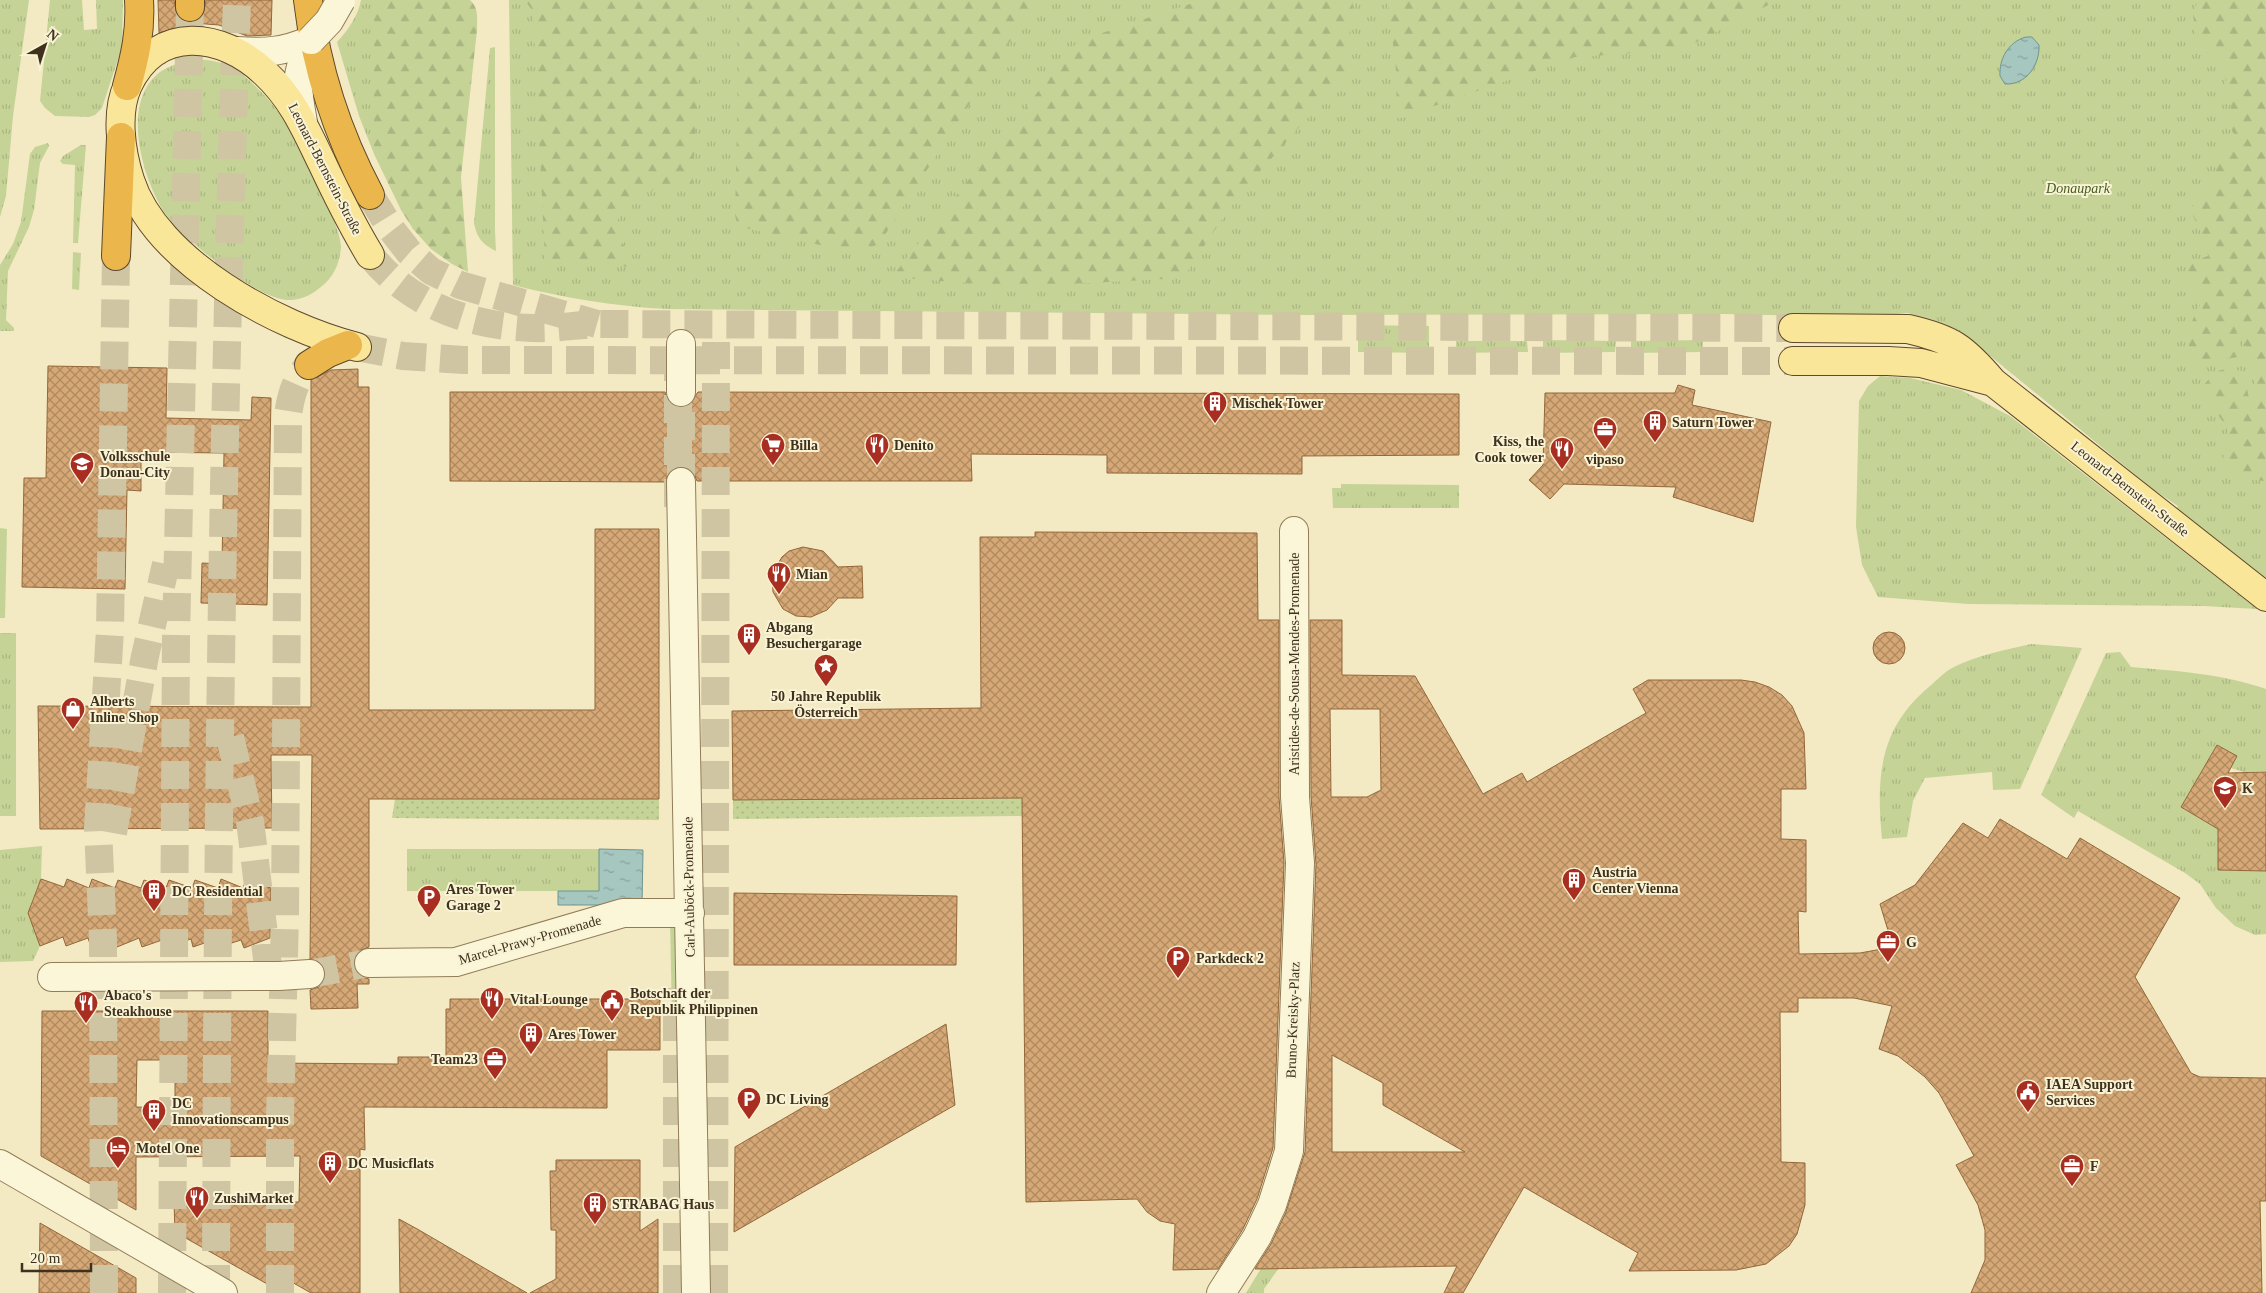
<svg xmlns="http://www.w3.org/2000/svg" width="2266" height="1293" viewBox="0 0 2266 1293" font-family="Georgia,serif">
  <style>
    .grass { fill: url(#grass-tufts) }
    .forest { fill: url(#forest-firs) }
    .garden { fill: url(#garden-dots) }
    .pitch { fill: #c5d396 }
    .water { fill: url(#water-ripples); stroke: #6c9690 }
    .building { fill: url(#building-cross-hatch); stroke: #93673a; fill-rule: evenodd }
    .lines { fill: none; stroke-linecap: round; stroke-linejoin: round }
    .minor-tunnel { stroke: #cfc5a3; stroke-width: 28; stroke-dasharray: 28 14; stroke-linecap: butt }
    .major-tunnel { stroke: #cfc5a3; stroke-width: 28; stroke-dasharray: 28 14; stroke-linecap: butt }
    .highway-tunnel { stroke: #cfc5a3; stroke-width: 28; stroke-dasharray: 28 14; stroke-linecap: butt }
    .minor-casing { stroke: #917c58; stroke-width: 30 }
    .major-casing { stroke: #5e492c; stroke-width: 30 }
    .highway-casing { stroke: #5e492c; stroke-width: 30 }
    .minor { stroke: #fcf6d9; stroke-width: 28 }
    .major { stroke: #fae698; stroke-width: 28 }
    .highway { stroke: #ebb74c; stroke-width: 28 }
    .minor-bridge-casing { stroke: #917c58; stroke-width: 30; stroke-linecap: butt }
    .minor-bridge { stroke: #fcf6d9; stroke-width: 28 }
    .labels { text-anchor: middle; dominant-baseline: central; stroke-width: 4; stroke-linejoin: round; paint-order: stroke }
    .street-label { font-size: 14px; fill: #3f311d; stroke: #f9f3d5 }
    .park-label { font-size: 14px; font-style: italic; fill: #485e21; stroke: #f9f3d5 }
    .poi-label { font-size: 14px; font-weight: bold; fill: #3f311d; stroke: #f9f3d5; text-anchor: start }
  </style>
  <defs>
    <pattern id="grass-tufts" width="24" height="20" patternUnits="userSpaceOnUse" patternTransform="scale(1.25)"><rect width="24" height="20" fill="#c5d396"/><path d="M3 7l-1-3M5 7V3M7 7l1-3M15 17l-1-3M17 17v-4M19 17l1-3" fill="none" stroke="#aab681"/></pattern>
    <pattern id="forest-firs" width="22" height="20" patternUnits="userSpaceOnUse" patternTransform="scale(1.25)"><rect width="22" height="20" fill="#c5d396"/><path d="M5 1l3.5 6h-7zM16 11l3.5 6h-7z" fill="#aab681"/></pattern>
    <pattern id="garden-dots" width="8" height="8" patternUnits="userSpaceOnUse" patternTransform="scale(1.25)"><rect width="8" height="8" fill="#c5d396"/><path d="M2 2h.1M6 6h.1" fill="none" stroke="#aab681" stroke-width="1.8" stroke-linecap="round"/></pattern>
    <pattern id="water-ripples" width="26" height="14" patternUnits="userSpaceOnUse" patternTransform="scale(1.25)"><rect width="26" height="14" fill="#a6c6c0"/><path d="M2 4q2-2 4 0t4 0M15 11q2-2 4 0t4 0" fill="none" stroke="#89a19b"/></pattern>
    <pattern id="building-cross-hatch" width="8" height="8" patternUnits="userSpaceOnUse" patternTransform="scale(1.25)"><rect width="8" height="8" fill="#d6a876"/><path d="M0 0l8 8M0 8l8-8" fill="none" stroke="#af8960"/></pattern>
  </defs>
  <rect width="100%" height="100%" fill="#f3eac4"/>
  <path class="grass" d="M0 0H29L13 116 6 196 0 217Z
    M50 0H82L84 30 97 29 96 0H123L122 47 102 108 95 115 89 117 55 116 45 108 40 101Z
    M361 0H374V154L359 116 337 42C348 30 358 16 361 0Z
    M509 0H2266V580L2176 509 2178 506 2154 490 1972 341 1943 326 1908 313 1861 317 1724 314 1301 315 666 309C613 306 564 298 513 285Z
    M495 47V231L496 251C482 244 477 238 474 223L490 48Z
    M195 59C210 60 225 62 238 71 251 81 263 93 273 105 290 125 342 224 341 247 340 262 334 277 322 286 313 294 303 299 292 300 260 303 182 238 164 212 142 177 120 102 160 72 171 65 182 62 195 59Z
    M48 143 49 146 40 163 34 210 29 227 8 271 6 320 14 328V331H0V265L13 244 21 222 30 154 35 147Z
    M81 145H86L78 243H73L75 165 63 164 60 161 63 156Z
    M73 252 81 253 79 290 72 289Z
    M1358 325 1429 326V353L1358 352Z
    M1543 340 1616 341 1615 352 1543 353Z
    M1703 340V352L1631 353V341Z
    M1456 341H1527L1528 352 1456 353Z
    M1880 376 1910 378 1961 390 2010 416 2257 609 2203 606 1968 604 1878 597 1862 565 1856 527 1859 401 1868 386Z
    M1341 484 1459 485V508H1333L1332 488H1341Z
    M0 633H16V816H0Z
    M2031 644 2082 648 2020 789 1993 790 1992 772 1925 778 1913 801 1907 837 1882 839C1876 777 1879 728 1930 686 1937 680 1945 671 1954 667 1978 655 2005 650 2031 644Z
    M2120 652 2131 667C2177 671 2223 674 2266 689V771L2244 772 2231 768 2217 745 2181 807 2200 818 2220 819 2218 870 2266 871V934L2255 935 2235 926 2216 908 2200 884 2185 873 2078 811 2074 818 2041 795 2106 653Z
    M42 846 41 879 30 907 40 946 33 961 0 962V850Z
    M407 849H599V891H407Z
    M670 918H680L682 1017H672Z
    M1274 1247 1279 1268 1264 1289V1293H1246Z"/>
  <path class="forest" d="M374 0H470C479 8 477 19 477 30L461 177 468 272 452 264 431 249 413 229 401 210 374 154Z
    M524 0H704L692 188 641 191 617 220 629 267 545 259 533 11Z
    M740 0H1037L879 244 855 253 745 228 737 224 735 215Z
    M1202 0H1353L1348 73 1236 198 1183 278 1016 287 892 277 1078 41Z
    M1388 0H1778L1681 50 1575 57 1397 119 1396 71Z
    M2198 0H2266V481C2248 480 2229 476 2223 458L2229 445 2226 438 2228 429 2209 402 2203 386C2220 367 2219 368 2243 371L2249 398H2254C2257 375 2251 349 2236 331L2243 352 2239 357 2192 363C2185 344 2190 315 2204 300L2201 287 2193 284 2188 277V266L2196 260 2208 256C2206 233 2196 228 2191 208L2198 198 2215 186C2218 162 2211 150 2237 139L2232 131 2229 119 2231 105 2225 84 2229 71 2228 66 2219 59 2210 56 2199 43 2195 31 2193 14Z"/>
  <path class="garden" d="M1022 798V816L733 819V800Z
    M395 799H659V820L392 818Z"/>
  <path class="pitch" d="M0 528 7 529 5 618H0Z"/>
  <path class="water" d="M2026 37H2032L2039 45C2040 64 2027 85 2005 84L2000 76C1999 59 2008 42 2026 37Z
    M599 849 643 850 642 905H558V891H599Z"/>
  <path class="building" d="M158 0H174L177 15 183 21 190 23 197 21 203 15 206 0H272L271 35 247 36 219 25 193 23 159 33Z
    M48 366 167 368 166 418 251 420 252 397 271 398 267 605 201 603 202 563 222 564 224 453 141 452V491L127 490 125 589 22 587 24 478H46Z
    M358 369V387H369V710H595V529H659V799H369V947L361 950 356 955 353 963 356 971 362 977 369 979V984H357L358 1008 311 1009 310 990 319 987 324 981 326 973 323 965 317 960 310 959 312 755H271L272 828 40 829 38 706 311 707V380L331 370Z
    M1678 385 1695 390 1692 405 1771 422 1753 522 1673 497 1676 487 1564 484 1550 499 1529 480 1543 465 1545 393H1675Z
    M450 392H665L668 400 674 406 681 408 689 405 698 392 1459 394V455L1302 456V474L1107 473V455L971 454 972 481H697L694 474 689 469 681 466 673 469 668 474 665 482 450 481Z
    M1035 532 1257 533 1258 620H1279V797L1284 863 1273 1148 1257 1199 1243 1229 1218 1269 1173 1270 1175 1224 1160 1221 1147 1212 1137 1199 1026 1202 1022 798 733 800 732 711 981 708 980 537H1035Z
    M803 547 823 551 838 567 862 566 863 598H838L827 610 811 617 796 616 783 609 773 592 772 574 782 557 789 551Z
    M1310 620H1342V675L1415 676 1483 794 1522 773 1527 782 1646 713 1633 689 1648 680H1741L1755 682 1769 687 1782 695 1792 706 1804 733 1806 789H1781V839L1806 840V912L1798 911 1799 954 1860 953 1893 947 1880 904 1915 885 1963 823 1988 838 2000 819 2067 859 2080 838 2180 898 2135 977 2191 1073 2200 1077 2266 1078V1201H2260L2262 1293H1971L1985 1260V1230L1978 1205 1956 1165 1974 1156 1939 1093 1925 1077 1898 1056 1879 1049 1892 1006 1854 998H1798V1012H1780L1781 1162 1805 1163V1205L1797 1234 1789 1246 1766 1264 1736 1270 1629 1271 1638 1253 1524 1187 1463 1293H1444L1457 1266 1255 1269 1271 1244 1286 1212 1305 1152 1316 864 1311 796ZM1330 709H1380L1381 790 1367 797H1331ZM1332 1055 1383 1083V1105L1465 1152H1332Z
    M1873 648a16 16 0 1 1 32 0a16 16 0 1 1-32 0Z
    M2217 745 2237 756 2228 773 2266 772V871L2218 870V829L2181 807Z
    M41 879 64 887 67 879 89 888 92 879 115 888 118 880 141 888 144 880 166 888 169 880 192 888 195 880 218 888 221 879 243 888 246 880 271 888 270 938 244 948 241 940 219 947 216 939 193 947 191 939 168 947 165 939 142 947 139 938 117 947 114 938 91 947 88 938 66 946 63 937 40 946 28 913Z
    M734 893 957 896 956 965H734Z
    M450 999H660V1050H607V1108L364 1107 365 1150 360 1149V1293H311L269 1269V1285L175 1232 174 1203 299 1202 300 1156 136 1157V1210L41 1156 42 1011H268V1063L398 1064V1057H446V1009H450ZM137 1060H175V1108L136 1107Z
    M946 1024 955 1105 734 1232 735 1147Z
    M556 1160H640V1231L658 1219V1293H530L556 1279V1230H551L550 1171H556Z
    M399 1219 419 1230 527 1293H400Z
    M40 1223 136 1278V1293H39Z"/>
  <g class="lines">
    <path class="minor-tunnel" d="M681 482V392
      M310 974 369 963"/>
    <path class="major-tunnel" d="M370 255C410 305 469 326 532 328 554 329 576 325 597 324L1793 328
      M357 347 403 356 464 360 1793 361
      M678 507V368
      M677 1293V988
      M714 1293 716 342"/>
    <path class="highway-tunnel" d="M370 195 391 229 409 252 431 271 460 285 597 324
      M230 737 250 821 270 983
      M113 833 145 656 166 564
      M104 1293 103 939 98 828 110 630 116 256
      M172 1293 176 639 190 7
      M216 1293C217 862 222 431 237 0
      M280 1293V1117L285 916 288 415C291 395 295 379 309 365"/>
    <defs>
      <path id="minor" d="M237 51C267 53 283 52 311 40
        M303 122C296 85 295 76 311 40
        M681 344V392
        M681 482 696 1293
        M369 963 456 962 623 913H690
        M52 977 279 976 310 974
        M0 1164 223 1293
        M1221 1293 1257 1237 1272 1205 1289 1151 1300 863 1295 797 1294 531"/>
      <path id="major" d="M1793 328 1908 329C1952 339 1964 348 1993 382L2266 597
        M357 347C278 327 156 262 130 180 121 152 115 113 128 85 157 24 222 32 265 73 293 99 306 130 322 163 337 195 352 225 370 255
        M1793 361H1888L1921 363 1993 382"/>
      <path id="highway" d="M308 0C316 68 338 135 370 195
        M190 7V0
        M127 86C135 57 141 31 139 0
        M116 256 121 137
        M309 365 328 353 348 345"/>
    </defs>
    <use href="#minor" class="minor-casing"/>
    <use href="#major" class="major-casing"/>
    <use href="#highway" class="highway-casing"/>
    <use href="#minor" class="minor"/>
    <use href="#major" class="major"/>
    <use href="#highway" class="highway"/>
    <defs>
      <path id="minor-bridge" d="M311 40 329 21 341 0"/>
    </defs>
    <use href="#minor-bridge" class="minor-bridge-casing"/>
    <use href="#minor-bridge" class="minor-bridge"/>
  </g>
  <defs>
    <symbol id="building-pin" viewBox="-11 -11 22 30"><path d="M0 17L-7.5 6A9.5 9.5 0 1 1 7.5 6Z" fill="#a72e20" stroke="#f9f3d5"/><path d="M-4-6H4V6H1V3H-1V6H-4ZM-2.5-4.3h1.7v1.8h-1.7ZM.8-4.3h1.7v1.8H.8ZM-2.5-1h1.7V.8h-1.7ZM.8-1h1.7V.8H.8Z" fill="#fff"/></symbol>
    <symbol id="office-pin" viewBox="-11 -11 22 30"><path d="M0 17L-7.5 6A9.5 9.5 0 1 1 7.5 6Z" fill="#a72e20" stroke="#f9f3d5"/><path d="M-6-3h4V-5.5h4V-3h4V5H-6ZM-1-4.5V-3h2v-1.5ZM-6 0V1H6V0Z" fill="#fff"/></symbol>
    <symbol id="supermarket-pin" viewBox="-11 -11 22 30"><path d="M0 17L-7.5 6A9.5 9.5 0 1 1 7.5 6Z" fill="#a72e20" stroke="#f9f3d5"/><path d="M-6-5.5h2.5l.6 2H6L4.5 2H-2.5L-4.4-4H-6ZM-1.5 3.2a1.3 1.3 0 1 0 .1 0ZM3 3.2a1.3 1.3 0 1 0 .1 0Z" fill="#fff"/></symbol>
    <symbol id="restaurant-pin" viewBox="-11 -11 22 30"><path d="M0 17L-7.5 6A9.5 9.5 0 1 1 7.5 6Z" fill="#a72e20" stroke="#f9f3d5"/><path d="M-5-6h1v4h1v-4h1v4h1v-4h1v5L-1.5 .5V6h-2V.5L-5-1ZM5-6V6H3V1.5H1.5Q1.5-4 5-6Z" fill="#fff"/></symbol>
    <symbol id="school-pin" viewBox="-11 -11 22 30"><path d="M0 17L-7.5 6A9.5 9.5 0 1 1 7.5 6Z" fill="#a72e20" stroke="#f9f3d5"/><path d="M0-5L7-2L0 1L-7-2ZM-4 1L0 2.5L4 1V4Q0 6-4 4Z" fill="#fff"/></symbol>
    <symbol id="sight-pin" viewBox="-11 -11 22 30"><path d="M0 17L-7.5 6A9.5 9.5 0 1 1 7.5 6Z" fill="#a72e20" stroke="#f9f3d5"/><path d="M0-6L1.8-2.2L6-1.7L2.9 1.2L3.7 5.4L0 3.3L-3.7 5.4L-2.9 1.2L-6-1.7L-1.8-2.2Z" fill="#fff"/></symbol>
    <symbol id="shop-pin" viewBox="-11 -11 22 30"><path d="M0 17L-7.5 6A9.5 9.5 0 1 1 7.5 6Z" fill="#a72e20" stroke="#f9f3d5"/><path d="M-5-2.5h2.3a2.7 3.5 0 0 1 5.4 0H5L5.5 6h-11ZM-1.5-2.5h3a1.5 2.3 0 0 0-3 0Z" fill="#fff"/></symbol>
    <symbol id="parking-pin" viewBox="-11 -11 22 30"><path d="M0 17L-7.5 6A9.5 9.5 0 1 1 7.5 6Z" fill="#a72e20" stroke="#f9f3d5"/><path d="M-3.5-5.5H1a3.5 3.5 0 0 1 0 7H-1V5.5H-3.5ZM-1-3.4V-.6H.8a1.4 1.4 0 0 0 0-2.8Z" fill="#fff"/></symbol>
    <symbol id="civic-pin" viewBox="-11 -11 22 30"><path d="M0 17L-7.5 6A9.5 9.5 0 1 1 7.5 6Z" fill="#a72e20" stroke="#f9f3d5"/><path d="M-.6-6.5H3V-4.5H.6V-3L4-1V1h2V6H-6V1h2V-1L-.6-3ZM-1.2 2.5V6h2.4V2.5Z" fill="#fff"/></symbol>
    <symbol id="hotel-pin" viewBox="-11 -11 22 30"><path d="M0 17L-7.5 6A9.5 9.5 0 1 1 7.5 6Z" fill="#a72e20" stroke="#f9f3d5"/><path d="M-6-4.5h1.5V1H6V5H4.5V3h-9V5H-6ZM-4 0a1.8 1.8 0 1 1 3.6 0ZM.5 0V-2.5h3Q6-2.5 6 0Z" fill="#fff"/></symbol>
  </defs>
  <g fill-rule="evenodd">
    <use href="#building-pin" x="1201" y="389" width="28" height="38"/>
    <use href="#building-pin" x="1641" y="408" width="28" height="38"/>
    <use href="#office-pin" x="1591" y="415" width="28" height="38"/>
    <use href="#supermarket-pin" x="759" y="431" width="28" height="38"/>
    <use href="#restaurant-pin" x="863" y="431" width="28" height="38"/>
    <use href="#restaurant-pin" x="1548" y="435" width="28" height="38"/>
    <use href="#school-pin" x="68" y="450" width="28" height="38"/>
    <use href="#restaurant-pin" x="765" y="560" width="28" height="38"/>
    <use href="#building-pin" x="735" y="621" width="28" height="38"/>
    <use href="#sight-pin" x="812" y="652" width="28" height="38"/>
    <use href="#shop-pin" x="59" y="695" width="28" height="38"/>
    <use href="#school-pin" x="2211" y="774" width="28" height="38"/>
    <use href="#building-pin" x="1560" y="866" width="28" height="38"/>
    <use href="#building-pin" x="140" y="877" width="28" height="38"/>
    <use href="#parking-pin" x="415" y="883" width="28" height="38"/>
    <use href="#office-pin" x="1874" y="928" width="28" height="38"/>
    <use href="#parking-pin" x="1164" y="944" width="28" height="38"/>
    <use href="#restaurant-pin" x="478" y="985" width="28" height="38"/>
    <use href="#civic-pin" x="598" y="987" width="28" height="38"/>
    <use href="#restaurant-pin" x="72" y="989" width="28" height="38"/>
    <use href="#building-pin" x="517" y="1020" width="28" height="38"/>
    <use href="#office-pin" x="481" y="1045" width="28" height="38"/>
    <use href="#civic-pin" x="2014" y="1078" width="28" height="38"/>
    <use href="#parking-pin" x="735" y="1085" width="28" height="38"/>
    <use href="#building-pin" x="140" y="1097" width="28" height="38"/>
    <use href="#hotel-pin" x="104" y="1134" width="28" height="38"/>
    <use href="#building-pin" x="316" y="1149" width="28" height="38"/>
    <use href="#office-pin" x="2058" y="1152" width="28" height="38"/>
    <use href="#restaurant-pin" x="183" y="1184" width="28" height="38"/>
    <use href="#building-pin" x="581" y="1190" width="28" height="38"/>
  </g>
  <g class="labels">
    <g class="street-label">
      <text transform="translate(325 169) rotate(63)">Leonard-Bernstein-Straße</text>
      <text transform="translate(2130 489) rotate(38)">Leonard-Bernstein-Straße</text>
      <text transform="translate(1294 664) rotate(-90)">Aristides-de-Sousa-Mendes-Promenade</text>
      <text transform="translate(689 887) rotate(-91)">Carl-Auböck-Promenade</text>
      <text transform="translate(530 940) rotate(-16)">Marcel-Prawy-Promenade</text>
      <text transform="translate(1293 1020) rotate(-88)">Bruno-Kreisky-Platz</text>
    </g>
    <g class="park-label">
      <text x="2078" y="188">Donaupark</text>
    </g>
    <g class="poi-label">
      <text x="1232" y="403">Mischek Tower</text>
      <text x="1672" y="422">Saturn Tower</text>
      <text x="1544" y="441" text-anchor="end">Kiss, the<tspan x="1544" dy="16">Cook tower</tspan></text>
      <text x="790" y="445">Billa</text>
      <text x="894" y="445">Denito</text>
      <text x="100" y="456">Volksschule<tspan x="100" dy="16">Donau-City</tspan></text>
      <text x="1605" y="459" text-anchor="middle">vipaso</text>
      <text x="796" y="574">Mian</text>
      <text x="766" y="627">Abgang<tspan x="766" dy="16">Besuchergarage</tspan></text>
      <text x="826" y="696" text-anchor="middle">50 Jahre Republik<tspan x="826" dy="16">Österreich</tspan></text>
      <text x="90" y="701">Alberts<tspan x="90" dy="16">Inline Shop</tspan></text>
      <text x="2242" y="788">K</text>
      <text x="1592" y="872">Austria<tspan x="1592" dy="16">Center Vienna</tspan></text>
      <text x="446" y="889">Ares Tower<tspan x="446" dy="16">Garage 2</tspan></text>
      <text x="172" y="891">DC Residential</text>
      <text x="1906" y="942">G</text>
      <text x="1196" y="958">Parkdeck 2</text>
      <text x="630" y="993">Botschaft der<tspan x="630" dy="16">Republik Philippinen</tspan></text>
      <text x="104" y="995">Abaco's<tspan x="104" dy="16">Steakhouse</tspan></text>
      <text x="510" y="999">Vital Lounge</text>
      <text x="548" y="1034">Ares Tower</text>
      <text x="478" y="1059" text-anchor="end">Team23</text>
      <text x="2046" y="1084">IAEA Support<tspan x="2046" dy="16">Services</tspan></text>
      <text x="766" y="1099">DC Living</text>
      <text x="172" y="1103">DC<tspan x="172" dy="16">Innovationscampus</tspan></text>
      <text x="136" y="1148">Motel One</text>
      <text x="348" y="1163">DC Musicflats</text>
      <text x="2090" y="1166">F</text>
      <text x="214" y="1198">ZushiMarket</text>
      <text x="612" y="1204">STRABAG Haus</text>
    </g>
  </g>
  <g transform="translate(45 45) rotate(39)" stroke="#f9f3d5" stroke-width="4" paint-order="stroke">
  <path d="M0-4L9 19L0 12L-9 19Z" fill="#3f311d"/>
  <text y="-8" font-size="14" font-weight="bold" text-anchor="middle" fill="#3f311d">N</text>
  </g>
  <path d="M22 1263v8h69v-8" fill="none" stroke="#3f311d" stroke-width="2.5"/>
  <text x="30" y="1263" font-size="15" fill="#3f311d" stroke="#f9f3d5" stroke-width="4" paint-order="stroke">20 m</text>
</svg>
